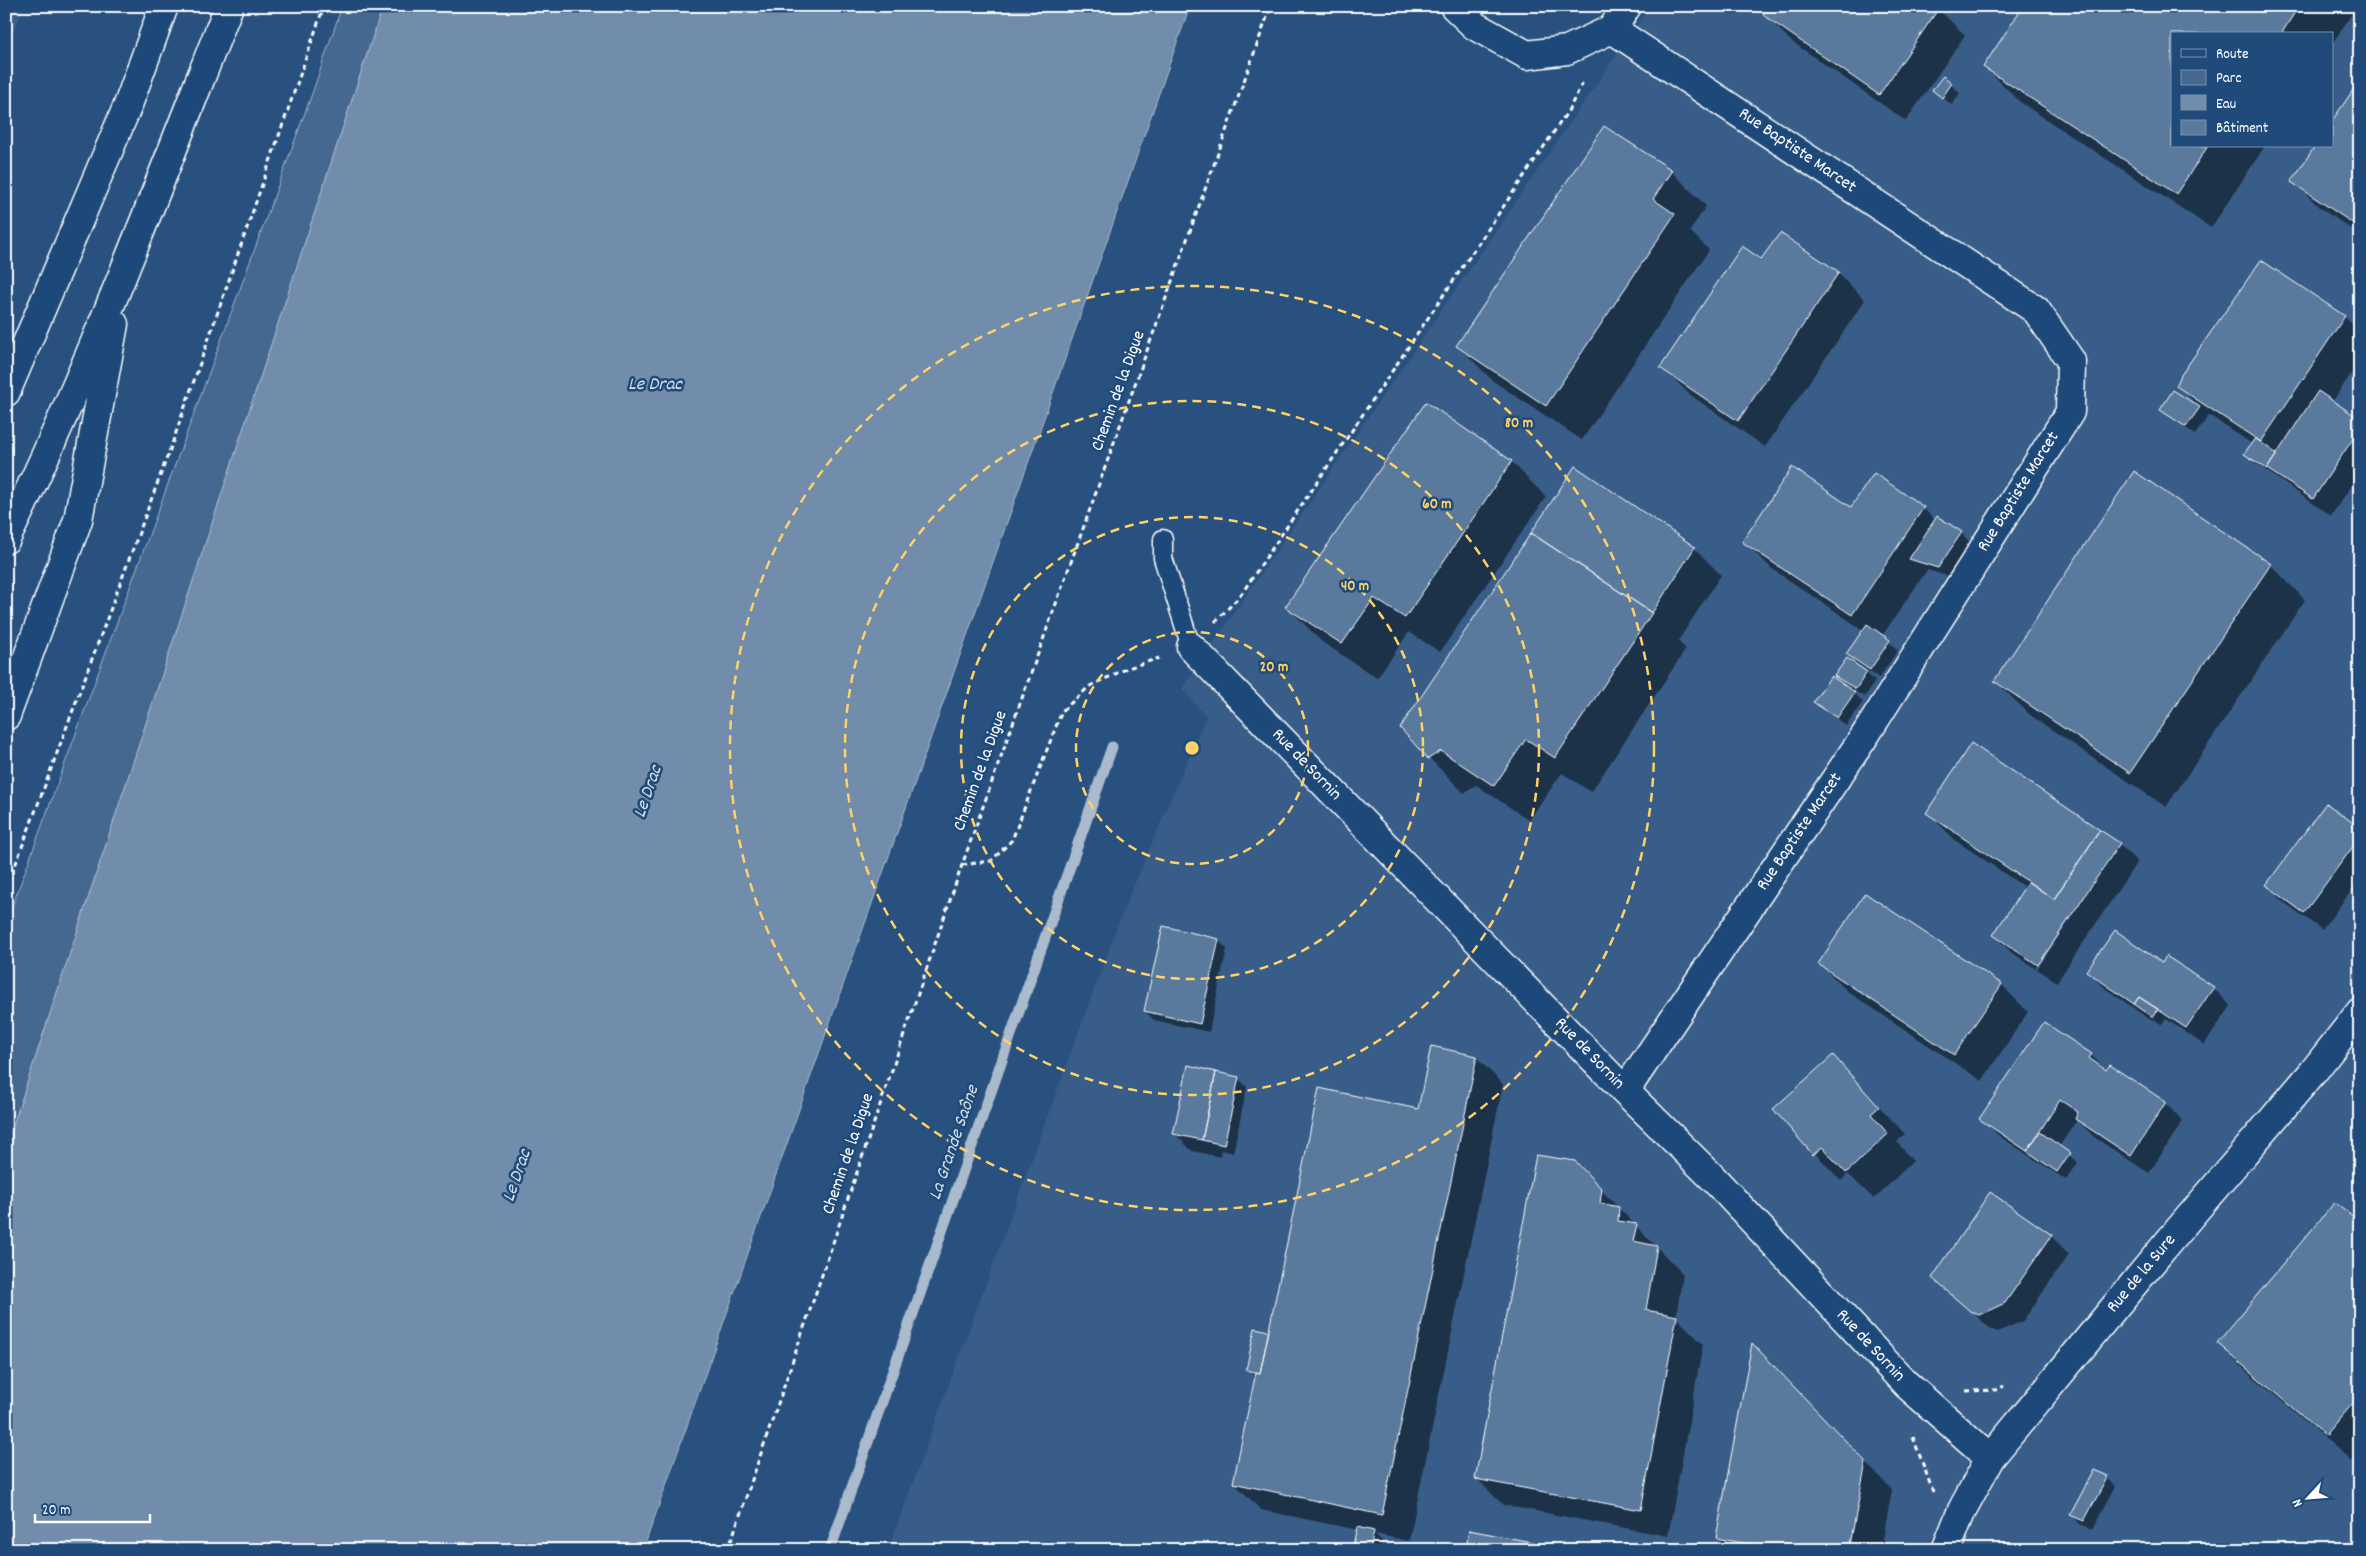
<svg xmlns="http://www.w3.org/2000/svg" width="2366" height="1556" viewBox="0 0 2366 1556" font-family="Dekko,sans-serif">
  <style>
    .built { fill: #375d88; fill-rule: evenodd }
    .green { fill: #446890; stroke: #a2b4c8 }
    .water { fill: #718dab; stroke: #aabbcd }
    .shadow { fill: #0007 }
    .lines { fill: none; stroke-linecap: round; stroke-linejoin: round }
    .stream { stroke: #aabbcd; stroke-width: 11 }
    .building { fill: #5a7a9d; stroke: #fff }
    .lane-casing { stroke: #fff; stroke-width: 21 }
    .street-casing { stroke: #fff; stroke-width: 31 }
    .secondary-casing { stroke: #fff; stroke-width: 31 }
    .highway-casing { stroke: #fff; stroke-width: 31 }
    .path { stroke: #fff; stroke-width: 3; stroke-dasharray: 5 4; stroke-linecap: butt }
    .lane { stroke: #1f4a7a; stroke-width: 18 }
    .street { stroke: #1f4a7a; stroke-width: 28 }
    .secondary { stroke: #1f4a7a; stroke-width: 28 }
    .highway { stroke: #1f4a7a; stroke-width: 28 }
    .ring { fill: none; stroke: #ffd166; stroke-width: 2.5; stroke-dasharray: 9 6 }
    .labels { text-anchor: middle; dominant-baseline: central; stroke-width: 5; stroke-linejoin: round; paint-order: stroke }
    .street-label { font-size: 18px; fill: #fff; stroke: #1f4a7a }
    .water-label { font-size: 19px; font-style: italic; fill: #d4dde6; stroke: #1f4a7a }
    .centre { fill: #ffd166; stroke: #1f4a7a; stroke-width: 2.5 }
    .ring-label { font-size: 15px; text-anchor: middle; font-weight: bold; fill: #ffd166; stroke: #1f4a7a; stroke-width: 5; stroke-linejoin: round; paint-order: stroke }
  </style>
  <rect width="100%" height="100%" fill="#28517f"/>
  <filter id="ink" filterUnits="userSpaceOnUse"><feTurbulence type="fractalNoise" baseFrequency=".02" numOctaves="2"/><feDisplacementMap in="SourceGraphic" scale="10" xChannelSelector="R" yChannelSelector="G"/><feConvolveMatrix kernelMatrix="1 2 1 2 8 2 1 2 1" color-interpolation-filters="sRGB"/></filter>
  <g filter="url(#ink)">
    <path class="built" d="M6 6H25L6 48Z
      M1650 6H2360V1550H888L1123 911 1206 716 1182 689ZM2172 34H2332V146H2172Z"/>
    <path class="green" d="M342 6H383L6 1147V923L313 91Z"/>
    <path class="water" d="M383 6H1190L643 1550H6V1147Z"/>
    <path class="shadow" d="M1756 6H1935L1965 35 1906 121 1791 41Z
      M2024 6H2357L2332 44V34H2172V146H2265L2211 228 2020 102 1985 67Z
      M1943 78 1960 93 1952 105 1934 90Z
      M2360 82V235L2320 208 2293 181 2332 146Z
      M1671 171 1706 206 1690 231 1709 250 1582 440 1493 381 1458 346Z
      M1781 234 1838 273 1865 300 1765 447 1689 394 1662 367 1761 261Z
      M2261 261 2345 317 2360 332V361L2332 402 2360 420V473L2331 516 2254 462 2246 454 2252 444 2209 415 2195 435 2162 409 2199 407 2178 385Z
      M1426 404 1512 462 1546 497 1440 652 1409 632 1377 678 1322 642 1287 607Z
      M2134 473 2271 565 2305 600 2166 807 2030 715 1995 681Z
      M1874 475 1923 508 1936 521 1938 518 1961 533 1970 542 1947 576 1927 570 1882 636 1898 650 1879 678 1856 663 1847 654 1863 630 1771 568 1744 542 1852 509Z
      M1694 548 1721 575 1678 641 1686 649 1591 792 1562 773 1529 820 1476 785 1464 793 1429 758Z
      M1866 673 1875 681 1865 697 1850 689 1863 702 1846 726 1815 702 1847 687 1836 676Z
      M1928 813 2119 844 2137 862 2057 982 2037 969 2071 918 2069 916 2035 968 2012 953 1994 935 2026 888 1955 840Z
      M2360 830V879L2322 930 2285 903 2267 885Z
      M1218 940 1227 949 1209 1032 1154 1020 1145 1011Z
      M2167 958 2213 988 2231 1006 2204 1045 2166 1019 2162 1025 2154 1019 2152 1021 2106 989 2088 971 2163 965Z
      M1820 964 2002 985 2028 1012 1982 1081 1847 991Z
      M2091 1055 2107 1071 2110 1066 2165 1103 2183 1121 2149 1173 2094 1137 2077 1120 2059 1147 2078 1163 2066 1180 1999 1136 1981 1118Z
      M1476 1057 1503 1084 1409 1541 1375 1534 1382 1541 1380 1550H1354L1358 1530 1261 1510 1234 1483 1256 1377 1248 1369 1419 1111Z
      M1833 1057 1905 1134 1897 1142 1913 1161 1874 1199 1848 1174 1841 1181 1774 1109Z
      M1238 1078 1247 1087 1233 1153 1221 1150 1220 1157 1192 1151 1174 1133Z
      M1574 1162 1683 1274 1676 1317 1703 1344 1668 1536 1503 1505 1476 1478Z
      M2360 1224V1454L2353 1462 2245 1370 2218 1343Z
      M2051 1236 2069 1254 2023 1321 1997 1332 1991 1329 1934 1278Z
      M1779 1372 1892 1490 1881 1550H1730L1717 1537Z
      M2107 1478 2116 1486 2093 1529 2080 1524 2072 1515Z"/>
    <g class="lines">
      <path class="stream" d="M830 1550 1112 747"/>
    </g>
    <path class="building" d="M1760 6H1937L1939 8 1879 95 1763 15 1765 10Z
      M2023 6H2299L2281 34H2172V146H2208L2176 194 1983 67Z
      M1943 76 1952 83 1942 98 1932 90Z
      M2360 80V228L2291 182 2315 146H2332V121Z
      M1604 126 1672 170 1653 199 1675 214 1546 406 1456 346Z
      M1780 233 1839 272 1738 421 1660 368 1742 246 1761 259Z
      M2261 260 2345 316 2261 442 2176 386 2181 375Z
      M2173 390 2200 407 2186 427 2160 410Z
      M2318 391 2360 419V428L2313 499 2267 469Z
      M1426 402 1512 461 1405 618 1374 598 1342 644 1285 607Z
      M2255 438 2277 454 2267 469 2244 454Z
      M1575 466 1695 547 1652 613 1531 533Z
      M1792 467 1851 507 1874 473 1924 507 1852 615 1742 542Z
      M2134 471 2271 564 2130 773 1994 681Z
      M1937 516 1962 532 1938 568 1909 559Z
      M1531 533 1652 613 1555 758 1526 739 1494 786 1441 751 1428 759 1400 728Z
      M1867 624 1890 640 1870 670 1846 654Z
      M1847 658 1867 672 1856 689 1834 676Z
      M1831 676 1855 692 1837 718 1813 702Z
      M1971 743 2100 830 2054 899 1926 813Z
      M2326 803 2360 828V837L2304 913 2266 885Z
      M2100 830 2120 843 2038 965 1993 935 2028 882 2054 899Z
      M1865 893 2002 984 1954 1055 1818 964Z
      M1163 926 1219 939 1200 1024 1144 1011Z
      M2115 930 2162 963 2166 956 2214 987 2186 1028 2139 997 2134 1004 2086 971Z
      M2139 997 2158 1009 2153 1017 2134 1004Z
      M2044 1022 2092 1054 2089 1058 2106 1070 2110 1065 2166 1102 2131 1156 2075 1119 2078 1112 2060 1100 2027 1151 1979 1119Z
      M1431 1046 1477 1056 1382 1515 1233 1483 1256 1372 1260 1373 1319 1088 1418 1109Z
      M1833 1055 1879 1107 1871 1114 1888 1134 1846 1173 1822 1147 1813 1155 1773 1109Z
      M1188 1065 1216 1072 1202 1140 1173 1134Z
      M1216 1072 1239 1077 1224 1145 1202 1140Z
      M2040 1132 2070 1153 2057 1172 2027 1151Z
      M1536 1155 1575 1161 1602 1189 1600 1203 1619 1207 1618 1221 1637 1224 1633 1241 1657 1246 1646 1310 1677 1316 1641 1510 1475 1479Z
      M1990 1192 2052 1235 2005 1303 1979 1315 1971 1312 1932 1278Z
      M2335 1202 2360 1222V1395L2325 1436 2217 1343Z
      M1255 1328 1269 1331 1260 1373 1246 1370Z
      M1752 1343 1866 1462 1849 1550H1780L1716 1538Z
      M2094 1470 2108 1476 2084 1521 2070 1515Z
      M1357 1527 1374 1531 1370 1550H1352Z
      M1469 1530 1573 1550H1507L1486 1546 1485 1550H1466Z
      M1486 1546 1507 1550H1485Z"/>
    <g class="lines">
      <defs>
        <path id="lane" d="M1163 539V558L1191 647"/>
        <path id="street" d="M1454 6 1475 26 1527 55 1567 50 1612 29
          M1612 29 2036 310 2071 361 2070 412 1866 734 1625 1091
          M1612 29 1627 6
          M1191 647 1625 1091 1712 1177 1906 1384 1990 1458"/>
        <path id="secondary" d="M1946 1550 1962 1510 1990 1458 2170 1240 2313 1072 2360 1012"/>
        <path id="highway" d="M6 392 128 105 164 6
          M6 539C91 366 158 185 229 6
          M6 716 78 520 114 324"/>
      </defs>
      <use href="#lane" class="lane-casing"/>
      <use href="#street" class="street-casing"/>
      <use href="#secondary" class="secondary-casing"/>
      <use href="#highway" class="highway-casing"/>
      <path class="path" d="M1215 622 1240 596 1568 111 1584 80
        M962 865 991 861 1012 840 1062 711 1090 686 1128 668 1159 658
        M6 890 172 444 324 6
        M1966 1391 1996 1390 2004 1386
        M1913 1437 1933 1492
        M728 1550 962 865 1271 6"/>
      <use href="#lane" class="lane"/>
      <use href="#street" class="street"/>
      <use href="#secondary" class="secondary"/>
      <use href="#highway" class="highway"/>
    </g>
  </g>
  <g class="ring">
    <circle cx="1192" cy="748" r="116"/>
    <circle cx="1192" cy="748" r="231"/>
    <circle cx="1192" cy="748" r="347"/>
    <circle cx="1192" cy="748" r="462"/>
  </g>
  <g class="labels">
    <g class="street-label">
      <text transform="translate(1797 151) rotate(34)">Rue Baptiste Marcet</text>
      <text transform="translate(1119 391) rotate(-70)">Chemin de la Digue</text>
      <text transform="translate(2019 492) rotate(-58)">Rue Baptiste Marcet</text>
      <text transform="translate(1306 765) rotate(46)">Rue de Sornin</text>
      <text transform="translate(981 771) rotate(-70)">Chemin de la Digue</text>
      <text transform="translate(1800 832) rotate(-56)">Rue Baptiste Marcet</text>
      <text transform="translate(1589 1054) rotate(46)">Rue de Sornin</text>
      <text transform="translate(849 1154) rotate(-71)">Chemin de la Digue</text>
      <text transform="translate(2142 1274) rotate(-50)">Rue de la Sure</text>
      <text transform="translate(1870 1346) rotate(47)">Rue de Sornin</text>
    </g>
    <g class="water-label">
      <text x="655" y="385">Le Drac</text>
      <text transform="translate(649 792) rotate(-71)">Le Drac</text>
      <text transform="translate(955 1143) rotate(-71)">La Grande Saône</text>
      <text transform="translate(518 1176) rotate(-71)">Le Drac</text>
    </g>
  </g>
  <circle cx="1192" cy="748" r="8" class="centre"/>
  <g class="ring-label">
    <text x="1519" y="427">80 m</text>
    <text x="1437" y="508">60 m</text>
    <text x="1355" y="590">40 m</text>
    <text x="1274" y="671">20 m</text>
  </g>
  <rect width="2366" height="1556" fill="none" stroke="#1f4a7a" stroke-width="25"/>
  <rect x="12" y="12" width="2341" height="1531" fill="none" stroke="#fff" stroke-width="2" filter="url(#ink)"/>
  <rect x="2171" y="32" width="162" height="115" fill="#1f4a7a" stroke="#7992af"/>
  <rect x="2181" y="49" width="25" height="8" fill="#1f4a7a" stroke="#7992af"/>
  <text x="2216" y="58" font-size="15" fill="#ffffff">Route</text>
  <rect x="2181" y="70" width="25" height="15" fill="#446890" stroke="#7992af"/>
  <text x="2216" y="82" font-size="15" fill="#ffffff">Parc</text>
  <rect x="2181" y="95" width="25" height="15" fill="#718dab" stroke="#7992af"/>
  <text x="2216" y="108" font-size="15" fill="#ffffff">Eau</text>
  <rect x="2181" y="120" width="25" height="15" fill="#5a7a9d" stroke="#7992af"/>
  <text x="2216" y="132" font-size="15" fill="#ffffff">Bâtiment</text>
  <g transform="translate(2308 1498) rotate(244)" stroke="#1f4a7a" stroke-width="4" paint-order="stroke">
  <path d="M0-4L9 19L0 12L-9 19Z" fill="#ffffff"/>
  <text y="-8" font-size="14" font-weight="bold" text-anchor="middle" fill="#ffffff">N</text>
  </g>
  <path d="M35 1514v8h115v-8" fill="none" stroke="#ffffff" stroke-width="2.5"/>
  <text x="42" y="1514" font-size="15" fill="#ffffff" stroke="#1f4a7a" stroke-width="4" paint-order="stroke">20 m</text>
</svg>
